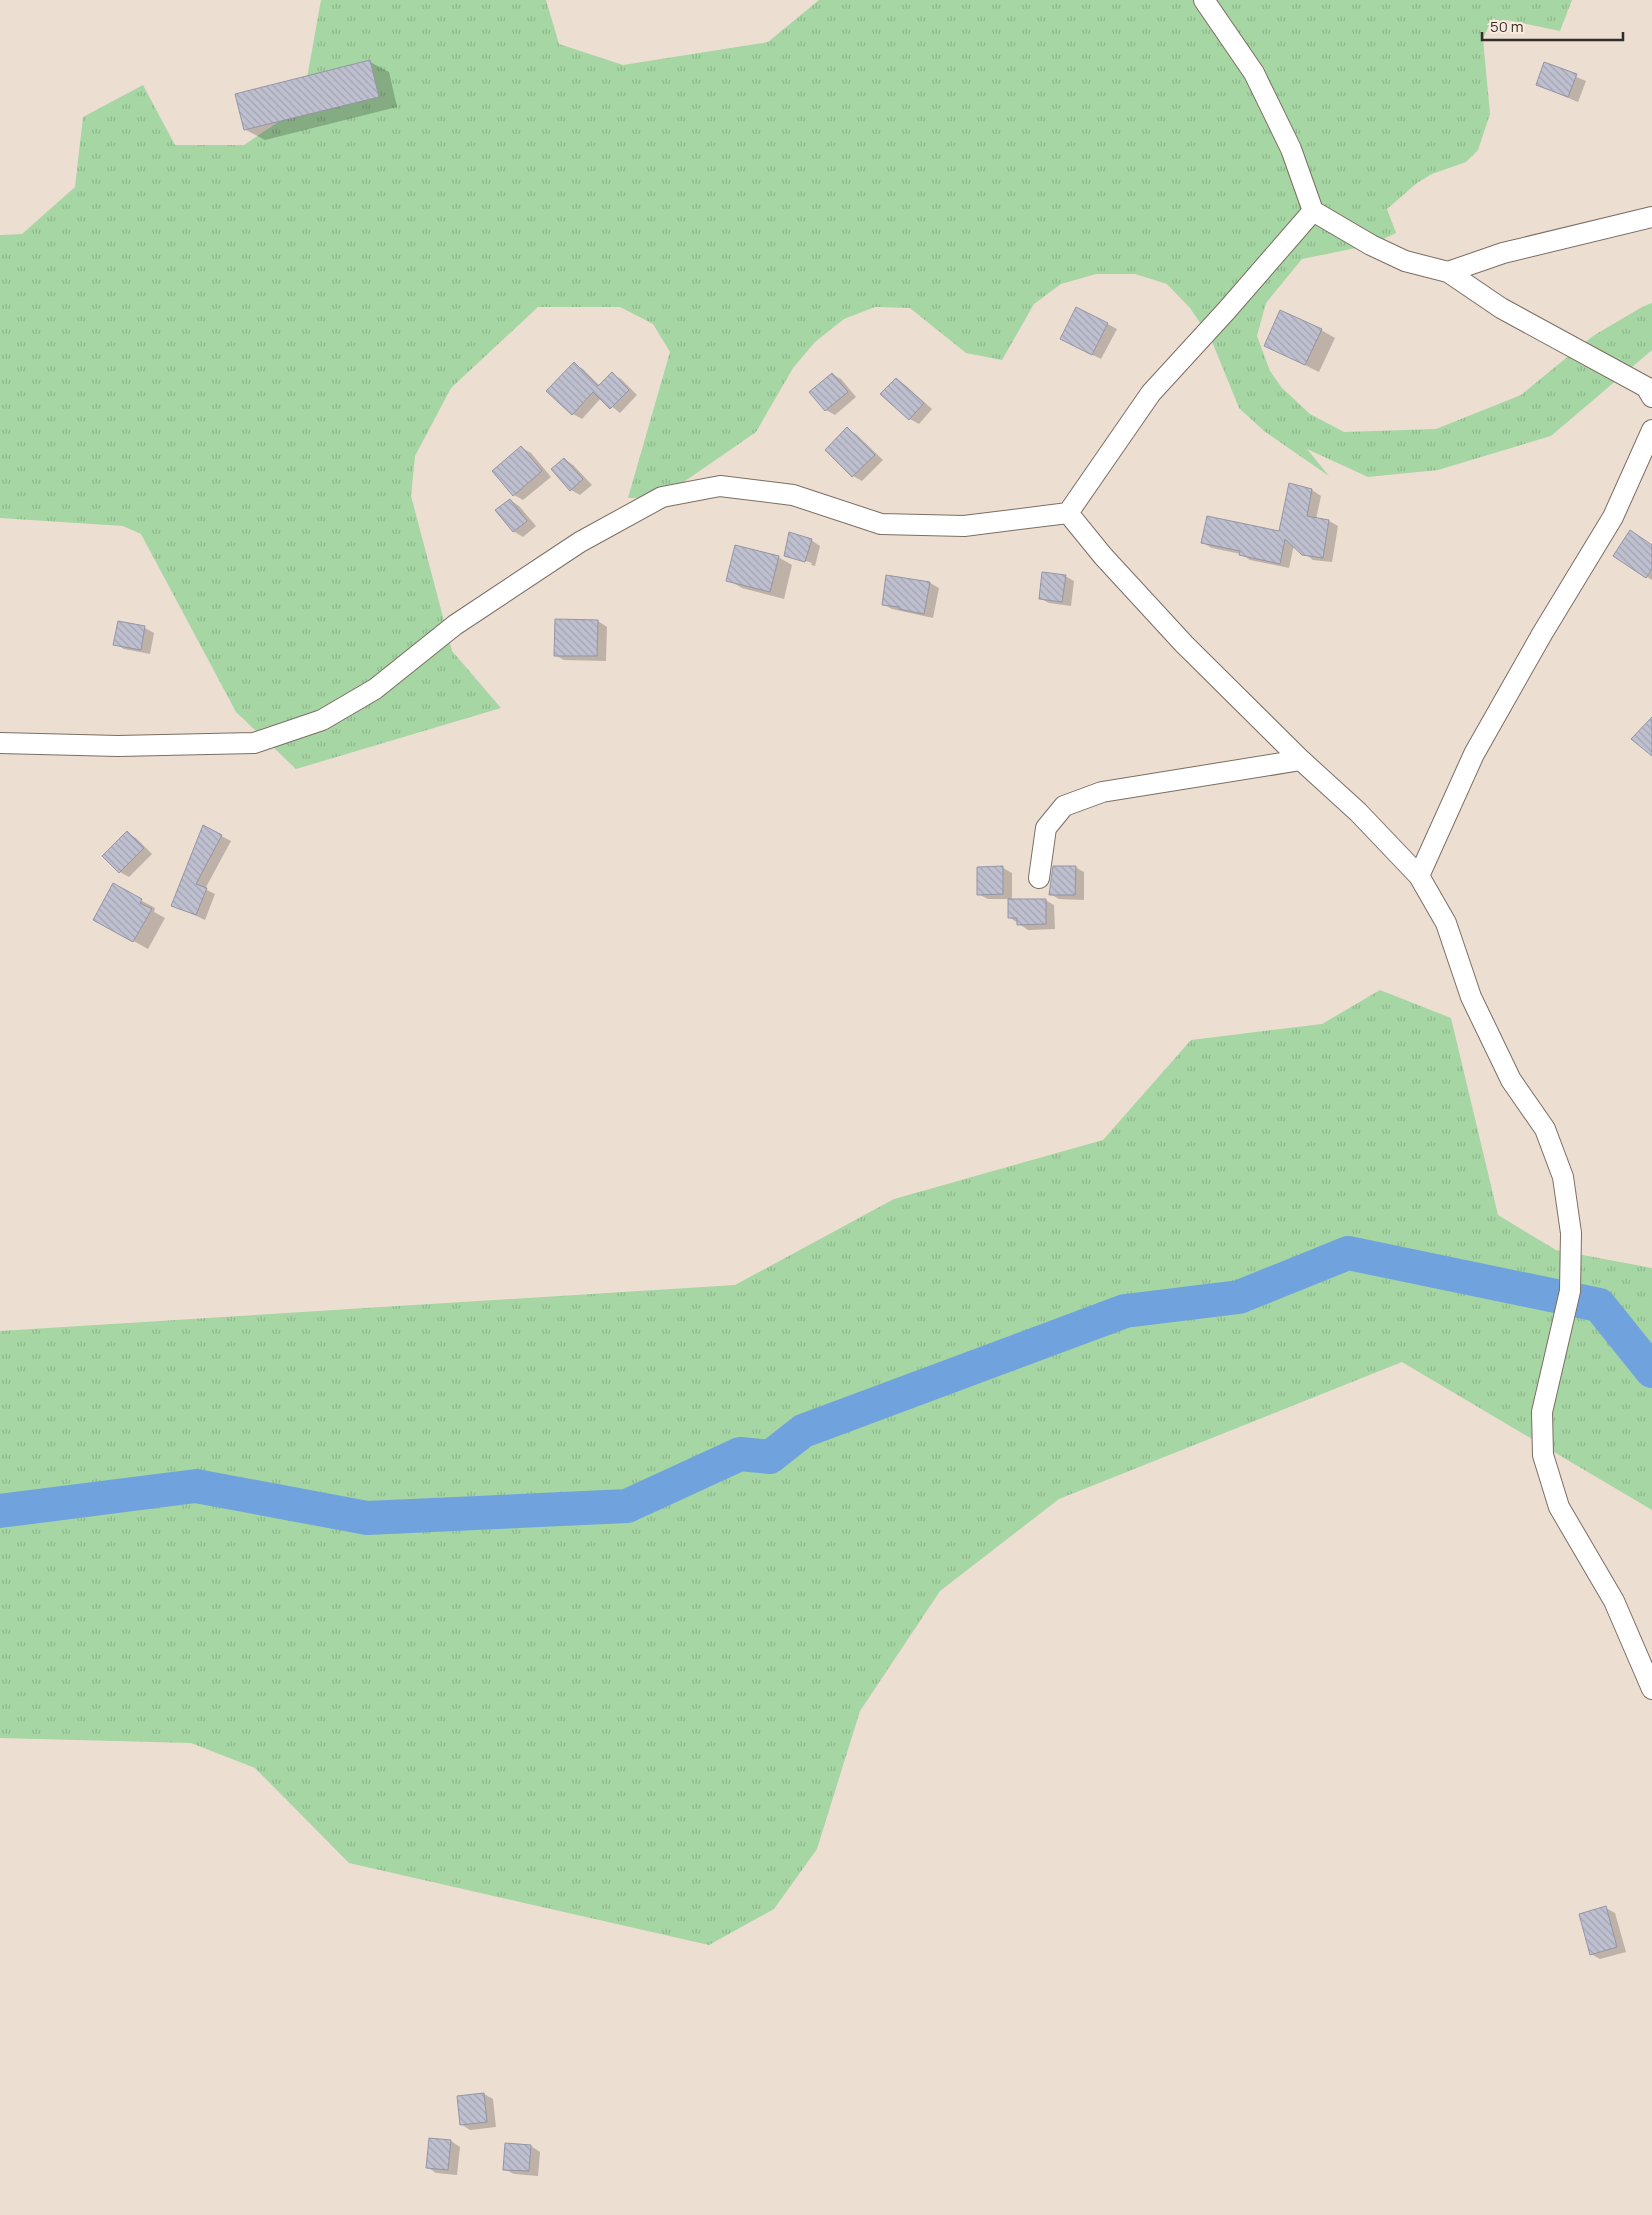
<svg xmlns="http://www.w3.org/2000/svg" width="1652" height="2215" viewBox="0 0 1652 2215" font-family="Manrope,sans-serif">
  <style>
    .grass { fill: url(#grass-tufts) }
    .shadow { fill: #0003 }
    .lines { fill: none; stroke-linecap: round; stroke-linejoin: round }
    .river { stroke: #70a3de; stroke-width: 34 }
    .building { fill: url(#building-back-hatch); stroke: #9495a5 }
    .minor-casing { stroke: #7b6e63; stroke-width: 22 }
    .minor { stroke: #fff; stroke-width: 20 }
  </style>
  <defs>
    <pattern id="grass-tufts" width="24" height="20" patternUnits="userSpaceOnUse" patternTransform="scale(1.25)"><rect width="24" height="20" fill="#a5d6a3"/><path d="M3 7l-1-3M5 7V3M7 7l1-3M15 17l-1-3M17 17v-4M19 17l1-3" fill="none" stroke="#8eb88c"/></pattern>
    <pattern id="building-back-hatch" width="6" height="6" patternUnits="userSpaceOnUse" patternTransform="scale(1.25)"><rect width="6" height="6" fill="#bebfcf"/><path d="M-1 5l2 2M0 0l6 6M5-1l2 2" fill="none" stroke="#a4a4b2"/></pattern>
  </defs>
  <rect width="100%" height="100%" fill="#edded2"/>
  <path class="grass" d="M321 0H546L559 44 623 65 768 42 819 0H1572L1560 31 1507 20 1490 23 1483 39 1490 114 1478 150 1466 162 1432 174 1417 183 1387 209 1396 233 1371 245 1302 259 1266 303 1257 336 1270 371 1282 388 1310 414 1344 432 1436 429 1521 395 1593 336 1642 307 1652 303V350L1551 436 1438 470 1368 477 1307 449 1329 476 1264 431 1239 408 1211 339 1190 308 1167 284 1135 274H1096L1061 284 1034 304 1002 360 966 353 910 308 875 307 844 319 815 342 793 368 756 432 662 497 628 498 670 352 653 324 620 307H538L451 388 415 456 411 496 452 651 501 708 296 769 236 712 141 534 123 526 0 518V235L22 234 75 187 83 117 143 85 175 145H244L302 106Z
    M1380 990 1451 1018 1498 1215 1556 1250 1652 1268V1510L1402 1362 1059 1499 940 1591 860 1711 817 1849 774 1909 709 1945 349 1863 255 1768 191 1743 0 1738V1331L735 1285 894 1199 1103 1140 1191 1040 1322 1024Z"/>
  <path class="shadow" d="M370 62 389 72 397 107 265 140 246 130Z
    M1545 64 1586 81 1578 102 1537 85Z
    M1077 308 1117 329 1101 359 1070 344Z
    M1321 330 1335 338 1319 372 1266 346Z
    M574 364 583 369 600 386 612 374 621 379 637 395 620 413 601 398 582 419 573 414Z
    M832 374 841 379 856 397 835 415 826 410 811 392Z
    M896 379 905 385 932 409 919 424 910 419Z
    M847 429 856 434 883 460 862 481 853 476 827 450Z
    M522 448 531 453 551 477 523 500 514 495Z
    M564 459 573 465 592 485 580 495 571 490Z
    M1312 490 1321 496 1316 519 1329 521 1338 526 1332 562 1313 560 1294 545 1289 568 1250 560 1241 554 1212 548 1203 543 1280 532Z
    M510 500 519 506 536 526 523 537 513 531Z
    M811 540 820 546 815 566 794 560 811 565 812 563 794 557V559L786 555Z
    M1652 546V580L1614 556Z
    M778 557 792 565 784 599 742 588 728 580Z
    M887 576 930 583 939 588 933 618 892 609 883 604Z
    M1065 576 1074 581 1071 606 1049 603 1040 598Z
    M598 621 607 627 606 661 564 660 555 655Z
    M119 623 145 628 154 633 150 654 124 649 115 644Z
    M204 827 231 841 205 889 215 894 205 920 173 905Z
    M127 833 136 838 152 854 129 877 120 872Z
    M1075 867 1084 872V900L1059 899 1050 894Z
    M1003 868 1012 873V900H1045L1054 905 1055 929 1028 930 1009 917V899H988L978 894Z
    M113 885 155 908 154 912 165 918 148 949 94 919Z
    M1606 1908 1615 1913 1626 1952 1600 1959 1591 1954Z
    M484 2094 493 2099 496 2127 470 2130 461 2124Z
    M430 2139 451 2141 460 2147 457 2175 436 2173 427 2167Z
    M531 2146 540 2152 538 2176 514 2174 504 2169Z"/>
  <g class="lines">
    <path class="river" d="M0 1511 196 1486 367 1518 627 1506 740 1454 770 1457 803 1431 1125 1311 1239 1297 1348 1253 1599 1305 1652 1371"/>
  </g>
  <path class="building" d="M370 60 379 97 244 130 235 94Z
    M1544 62 1577 74 1568 97 1536 85Z
    M1076 307 1108 323 1092 355 1060 339Z
    M1280 310 1322 329 1305 365 1264 346Z
    M574 362 598 386 612 372 629 390 610 409 593 392 572 415 546 391Z
    M832 373 848 392 825 411 809 392Z
    M896 378 924 403 909 420 880 394Z
    M847 427 875 455 852 477 825 450Z
    M521 446 542 471 513 496 492 471Z
    M564 458 583 479 570 491 551 469Z
    M1289 483 1312 489 1307 516 1329 520 1323 558 1302 555 1285 539 1280 564 1239 555 1240 551 1201 543 1207 516 1279 531Z
    M510 499 527 521 513 532 495 510Z
    M1630 530 1652 545V569L1646 578 1613 556Z
    M789 532 812 539 805 562 784 556Z
    M735 545 779 556 770 592 726 581Z
    M1042 572 1066 575 1062 602 1039 599Z
    M886 575 930 582 924 614 899 609V607L882 605Z
    M555 619 598 620 597 656H554Z
    M118 621 145 626 141 650 113 645Z
    M1652 717V756L1631 739Z
    M203 825 222 835 196 884 207 888 196 915 171 906Z
    M127 831 144 848 119 873 102 856Z
    M1003 866V894L977 895V867Z
    M1053 866H1076L1075 895H1049Z
    M113 883 142 899 140 903 152 909 133 942 93 920Z
    M1008 899H1046V924L1017 925V918H1008Z
    M1606 1906 1617 1947 1590 1955 1579 1914Z
    M484 2093 487 2122 460 2125 457 2096Z
    M429 2138 451 2140 448 2170 426 2168Z
    M505 2143 531 2145 529 2171 503 2170Z"/>
  <g class="lines">
    <defs>
      <path id="minor" d="M1204 0 1254 73 1291 149 1313 211 1227 310 1151 393 1068 513 1103 556 1184 644 1301 760 1358 812 1419 876 1446 923 1471 997 1511 1080 1545 1129 1563 1177 1571 1233 1570 1291 1542 1412 1543 1455 1559 1507 1614 1601 1652 1689
        M1313 211 1371 245 1405 261 1448 272 1503 253 1652 217
        M1448 272 1501 308 1646 387 1652 397
        M0 743 118 746 254 743 322 720 375 689 455 625 580 542 662 497 720 486 793 495 881 524 964 526 1068 513
        M1419 876 1474 754 1542 634 1613 517 1652 430
        M1039 878 1046 828 1064 806 1102 792 1301 760"/>
    </defs>
    <use href="#minor" class="minor-casing"/>
    <use href="#minor" class="minor"/>
  </g>
  <path d="M1482 32v8h141v-8" fill="none" stroke="#332d29" stroke-width="2.5"/>
  <text x="1490" y="32" font-size="15" fill="#332d29" stroke="#faebdf" stroke-width="4" paint-order="stroke">50 m</text>
</svg>
